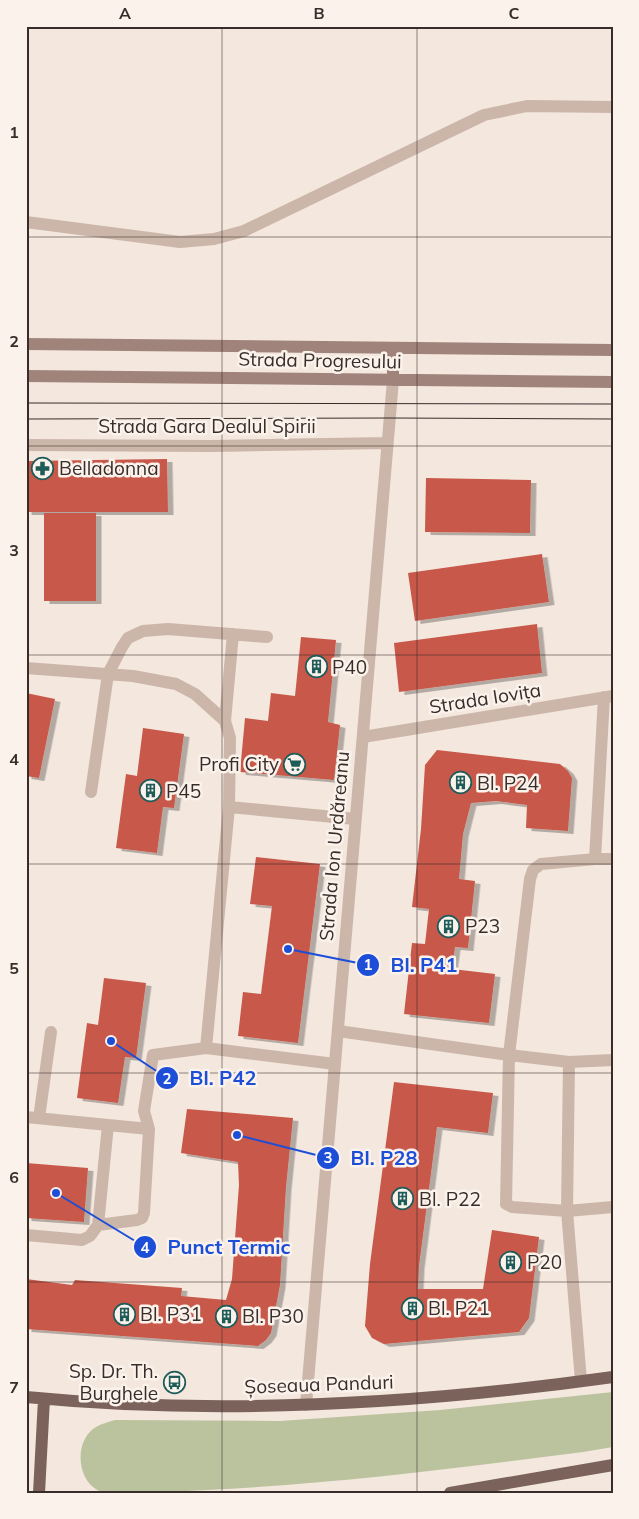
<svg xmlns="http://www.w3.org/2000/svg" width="639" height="1519" viewBox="0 0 639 1519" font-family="Mulish,sans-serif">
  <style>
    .green { fill: #bbc39e }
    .building { fill: #c85848; filter: url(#shadow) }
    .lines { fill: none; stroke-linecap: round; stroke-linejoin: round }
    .service { stroke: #ccb6aa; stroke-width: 12 }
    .minor { stroke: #ccb6aa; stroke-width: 12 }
    .secondary { stroke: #a0847b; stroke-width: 12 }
    .primary { stroke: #7b625a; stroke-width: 12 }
    .tram { stroke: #392d2a; stroke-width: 1 }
    .grid { fill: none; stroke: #392d2a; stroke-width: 1; stroke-opacity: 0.55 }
    .labels { text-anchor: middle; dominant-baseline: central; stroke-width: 5; stroke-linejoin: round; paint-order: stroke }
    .street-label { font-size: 19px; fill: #392d2a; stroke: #faf2eb }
    .poi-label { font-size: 19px; fill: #392d2a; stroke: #faf2eb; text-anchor: start }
    .leader { fill: none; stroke: #1d4ed8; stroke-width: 2 }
    .callout-dot { fill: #1d4ed8; stroke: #faf2eb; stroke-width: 2 }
    .mark-label { font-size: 15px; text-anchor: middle; font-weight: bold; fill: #fff }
    .callout-label { font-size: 20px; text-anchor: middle; font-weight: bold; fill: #1d4ed8; stroke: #faf2eb; stroke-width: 5; stroke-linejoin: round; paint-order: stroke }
    .neatline { fill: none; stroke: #392d2a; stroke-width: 2 }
    .grid-label { font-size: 16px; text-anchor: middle; font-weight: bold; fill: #392d2a }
  </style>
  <defs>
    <filter id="shadow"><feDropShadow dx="5.5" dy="3" stdDeviation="0" flood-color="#0004"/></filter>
  </defs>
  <rect width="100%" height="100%" fill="#f3e7de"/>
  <path class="green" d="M613 1392V1447L583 1452C457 1468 333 1484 207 1490 180 1491 154 1493 127 1493 120 1493 111 1494 105 1493 80 1487 74 1452 88 1434 95 1425 105 1423 115 1420L280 1421 440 1410Z"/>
  <path class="building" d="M167 459 168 512H26V461Z
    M426 478 531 480 530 533 425 532Z
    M44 513H96V601H44Z
    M542 554 549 602 415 621 408 573Z
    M537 624 542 673 399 692 394 643Z
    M301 637 336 640 328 722 340 725 334 780 240 772 245 718 268 721 271 693 295 696Z
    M26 693 55 699 39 778 26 776Z
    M143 728 184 734 174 808 163 807 157 853 116 848 126 774 137 776Z
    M437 750 560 764 568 771 572 778 568 831 526 828 527 805 496 801 471 803 463 834 459 879 475 881 468 948 455 947 452 969 495 974 489 1023 404 1014 412 943 425 944 429 909 412 907 421 829 425 765Z
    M256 857 320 864 298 1043 238 1036 243 992 261 994 272 906 250 904Z
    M104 978 146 983 136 1058 125 1057 118 1103 77 1098 87 1023 98 1025Z
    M394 1082 493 1093 488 1133 437 1127 419 1266 418 1289H483L492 1230 539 1237 529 1318 519 1332 384 1344 372 1338 365 1326 370 1264Z
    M187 1109 293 1118 286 1187 280 1285 271 1333 266 1340 258 1346 26 1329V1279L72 1285 75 1280 182 1288 181 1296 226 1300 232 1279 239 1185 238 1162 181 1153Z
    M26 1163 88 1168 84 1222 26 1218Z"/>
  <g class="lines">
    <path class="service" d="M26 222 180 242 214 239 244 231 484 115 527 106 613 107
      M26 668 133 676 176 684 195 694 225 721
      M91 792 108 674 122 647 128 638 143 631 168 629 267 637
      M229 807 355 819
      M595 859 604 697
      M613 859H595L541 864 533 870 530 879 509 1055 569 1062 613 1060
      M338 1031 509 1055 506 1204 512 1207 567 1211 613 1207
      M206 1048 229 807 230 738 225 721 233 634
      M569 1062 567 1211 581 1381
      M26 1117 149 1129
      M39 1118 51 1032
      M98 1225 137 1220 142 1218 144 1213 149 1129 144 1111 153 1055 206 1048 335 1064
      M26 1235 82 1240 90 1236 98 1225 108 1125"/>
    <path class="minor" d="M26 445 212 446 387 443
      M363 737 613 696
      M306 1405 393 380"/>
    <path class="secondary" d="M26 344 613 350
      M26 376 613 382
      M393 380V349"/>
    <path class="primary" d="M26 1397C221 1416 420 1404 613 1377
      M39 1493 44 1399
      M450 1493 613 1465"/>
    <path class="tram" d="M26 403 613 404
      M26 419 390 418 613 419"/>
  </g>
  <path class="grid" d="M222 26V1493M417 26V1493M26 237H613M26 446H613M26 655H613M26 864H613M26 1073H613M26 1282H613"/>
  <defs>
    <symbol id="pharmacy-ring" viewBox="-11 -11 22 22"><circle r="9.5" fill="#faf2eb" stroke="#1e5c59" stroke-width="1.5"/><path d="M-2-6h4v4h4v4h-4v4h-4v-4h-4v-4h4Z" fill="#1e5c59"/></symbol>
    <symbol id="building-ring" viewBox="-11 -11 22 22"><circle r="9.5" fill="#faf2eb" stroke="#1e5c59" stroke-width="1.5"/><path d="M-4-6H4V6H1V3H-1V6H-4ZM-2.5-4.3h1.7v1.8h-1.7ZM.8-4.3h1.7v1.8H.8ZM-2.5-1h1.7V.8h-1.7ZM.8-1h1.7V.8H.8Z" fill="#1e5c59"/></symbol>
    <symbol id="supermarket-ring" viewBox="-11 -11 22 22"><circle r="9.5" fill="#faf2eb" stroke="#1e5c59" stroke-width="1.5"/><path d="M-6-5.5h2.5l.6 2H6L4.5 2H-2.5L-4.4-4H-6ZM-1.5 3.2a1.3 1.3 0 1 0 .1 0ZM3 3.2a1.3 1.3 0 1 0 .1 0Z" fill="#1e5c59"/></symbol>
    <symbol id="bus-ring" viewBox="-11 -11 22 22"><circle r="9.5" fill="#faf2eb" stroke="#1e5c59" stroke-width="1.5"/><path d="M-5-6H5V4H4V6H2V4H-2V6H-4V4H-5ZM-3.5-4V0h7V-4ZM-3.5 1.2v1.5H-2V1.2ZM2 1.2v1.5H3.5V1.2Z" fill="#1e5c59"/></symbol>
  </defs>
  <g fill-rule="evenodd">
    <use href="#pharmacy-ring" x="30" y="456" width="25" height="25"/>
    <use href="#building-ring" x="304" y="654" width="25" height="25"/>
    <use href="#supermarket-ring" x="282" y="752" width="25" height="25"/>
    <use href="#building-ring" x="448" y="770" width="25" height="25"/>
    <use href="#building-ring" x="138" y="778" width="25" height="25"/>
    <use href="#building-ring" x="436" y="914" width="25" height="25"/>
    <use href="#building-ring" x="390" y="1186" width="25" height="25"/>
    <use href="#building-ring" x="498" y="1250" width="25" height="25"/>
    <use href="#building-ring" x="400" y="1296" width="25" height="25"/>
    <use href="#building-ring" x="112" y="1302" width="25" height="25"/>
    <use href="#building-ring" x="214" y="1304" width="25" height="25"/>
    <use href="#bus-ring" x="162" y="1370" width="25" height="25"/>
  </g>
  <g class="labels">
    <g class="street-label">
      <text transform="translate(320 360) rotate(1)">Strada Progresului</text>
      <text x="207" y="426">Strada Gara Dealul Spirii</text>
      <text transform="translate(485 698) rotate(-9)">Strada Iovița</text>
      <text transform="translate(334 846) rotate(-85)">Strada Ion Urdăreanu</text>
      <text transform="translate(319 1384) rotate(-2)">Șoseaua Panduri</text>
    </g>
    <g class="poi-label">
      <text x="59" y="468">Belladonna</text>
      <text x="332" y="667">P40</text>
      <text x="279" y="764" text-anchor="end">Profi City</text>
      <text x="477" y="783">Bl. P24</text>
      <text x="166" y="791">P45</text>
      <text x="465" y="926">P23</text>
      <text x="419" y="1199">Bl. P22</text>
      <text x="527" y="1262">P20</text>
      <text x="428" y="1308">Bl. P21</text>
      <text x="140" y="1314">Bl. P31</text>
      <text x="242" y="1316">Bl. P30</text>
      <text x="158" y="1371" text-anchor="end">Sp. Dr. Th.<tspan x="158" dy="22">Burghele</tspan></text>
    </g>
  </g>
  <path class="leader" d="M288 949L368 965M111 1041L167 1078M237 1135L328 1158M56 1193L145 1247"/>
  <g class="callout-dot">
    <circle cx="288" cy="949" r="5"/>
    <circle cx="111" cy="1041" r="5"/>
    <circle cx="237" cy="1135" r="5"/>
    <circle cx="56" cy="1193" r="5"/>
    <circle cx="368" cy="965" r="12"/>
    <circle cx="167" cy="1078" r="12"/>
    <circle cx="328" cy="1158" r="12"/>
    <circle cx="145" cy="1247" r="12"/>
  </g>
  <g class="mark-label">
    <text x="368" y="970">1</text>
    <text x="167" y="1084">2</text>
    <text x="328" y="1163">3</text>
    <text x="145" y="1253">4</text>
  </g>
  <g class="callout-label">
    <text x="424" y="972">Bl. P41</text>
    <text x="223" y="1085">Bl. P42</text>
    <text x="384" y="1165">Bl. P28</text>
    <text x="229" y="1254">Punct Termic</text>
  </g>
  <rect width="639" height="1519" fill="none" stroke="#faf2eb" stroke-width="55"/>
  <rect x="28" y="28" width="584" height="1464" class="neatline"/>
  <g class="grid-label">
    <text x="125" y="19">A</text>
    <text x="319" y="19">B</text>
    <text x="514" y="19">C</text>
    <text x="14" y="138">1</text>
    <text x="14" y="347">2</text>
    <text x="14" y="556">3</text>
    <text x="14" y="765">4</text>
    <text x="14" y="974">5</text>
    <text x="14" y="1183">6</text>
    <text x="14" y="1393">7</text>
  </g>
</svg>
